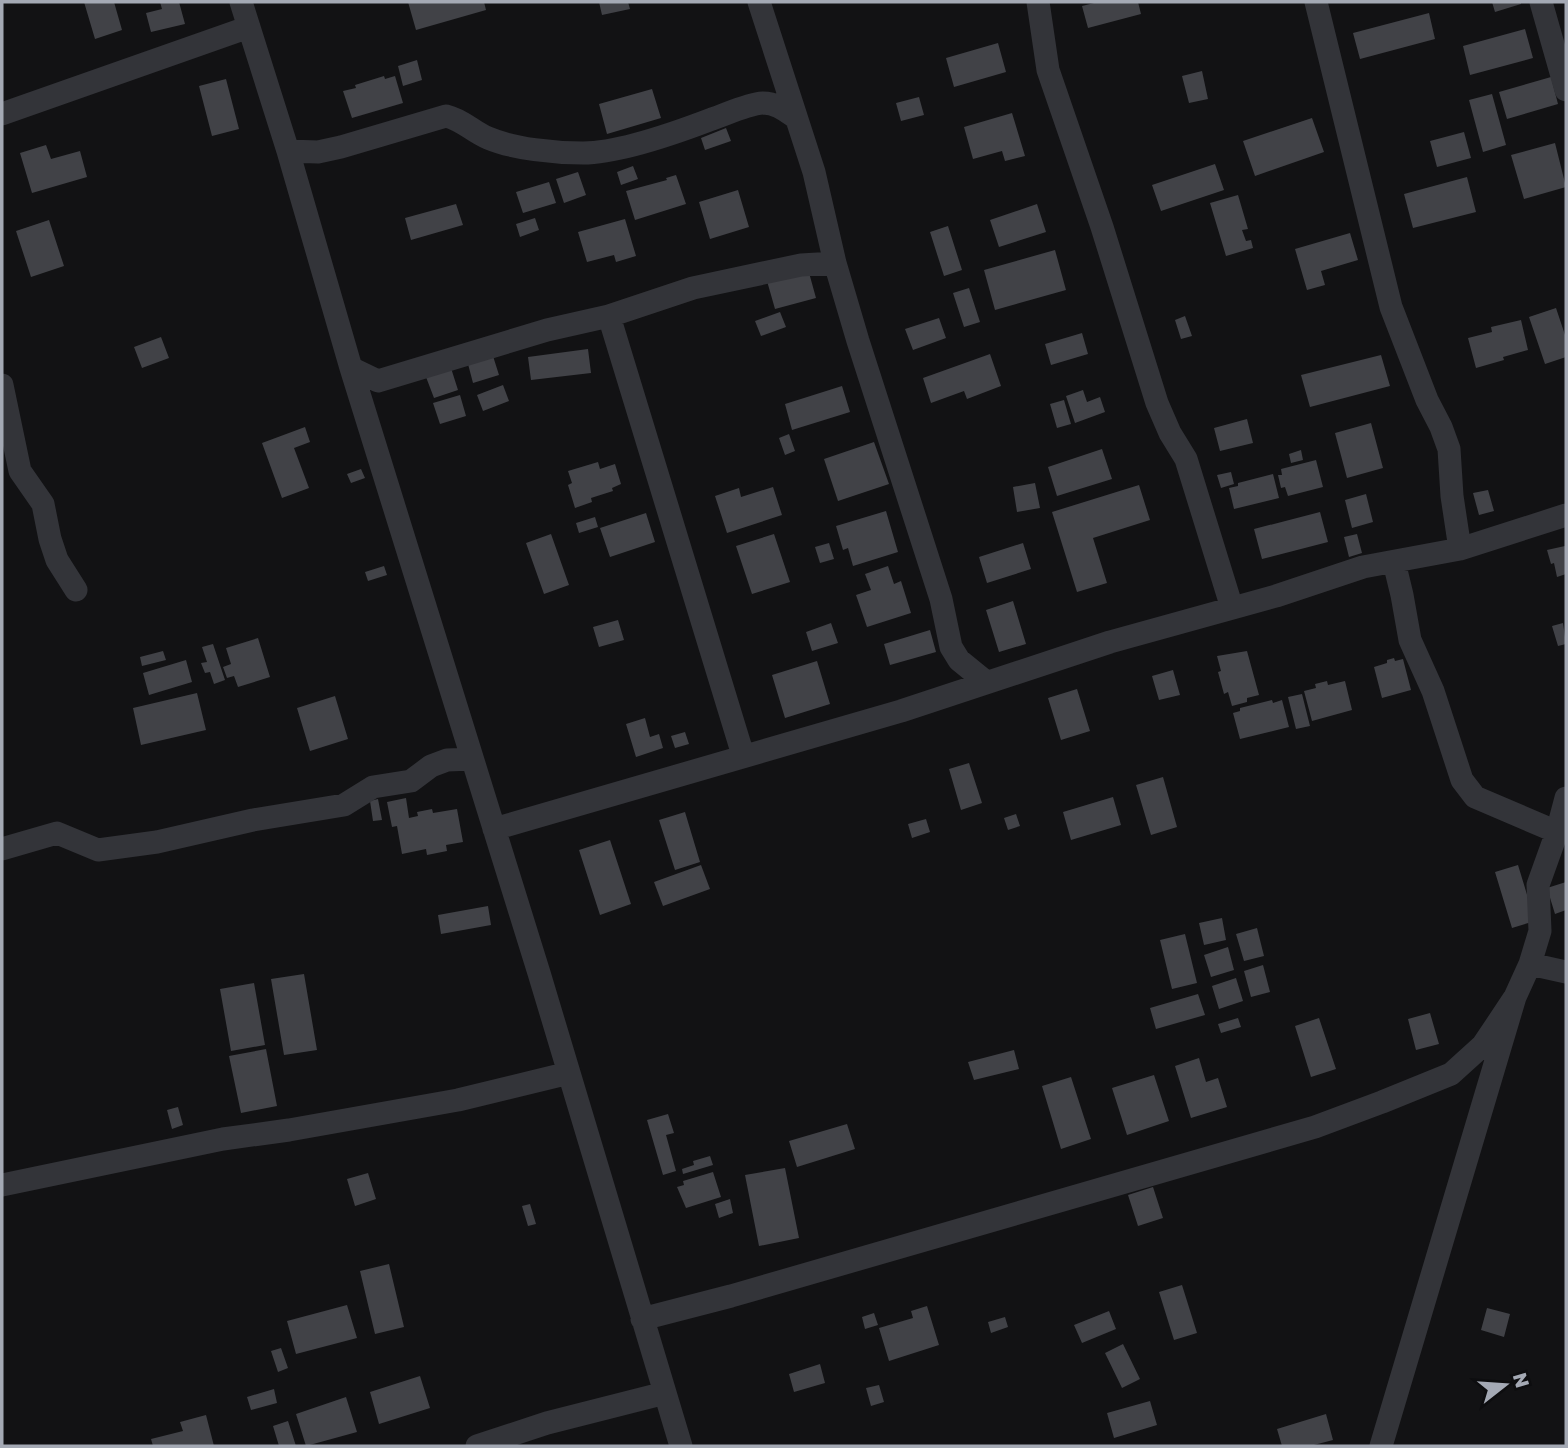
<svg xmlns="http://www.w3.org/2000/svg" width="1568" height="1448" viewBox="0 0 1568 1448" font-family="'Golos Text',sans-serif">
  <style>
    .building { fill: #414247 }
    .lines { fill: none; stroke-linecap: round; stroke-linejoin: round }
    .minor { stroke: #333439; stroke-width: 23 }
  </style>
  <rect width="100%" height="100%" fill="#121214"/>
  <path class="building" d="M84 2H114L122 30 95 39Z
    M160 2H179L185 24 151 32 146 13 162 9Z
    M408 2H484L486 10 416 30Z
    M599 2H628L630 9 602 15Z
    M1098 2H1138L1141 14 1088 28 1082 6Z
    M1492 2H1521V4L1495 12Z
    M1429 13 1435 39 1360 59 1353 33Z
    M1525 29 1533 58 1470 75 1463 46Z
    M998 43 1006 72 954 87 946 58Z
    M417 60 422 80 403 86 398 66Z
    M1202 71 1208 99 1189 103 1182 76Z
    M384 76 385 79 395 76 403 103 352 118 343 91 356 88 355 85Z
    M1551 77 1558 104 1507 119 1499 92Z
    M226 79 239 129 212 136 199 86Z
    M652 89 661 118 607 134 599 104Z
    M1492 94 1506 145 1483 152 1469 100Z
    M919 97 924 115 901 121 896 103Z
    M1012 113 1025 156 1005 161 1002 151 973 159 964 127Z
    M1312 118 1324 152 1255 176 1243 141Z
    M726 128 731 141 705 150 701 138Z
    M1464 132 1471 158 1437 167 1430 141Z
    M1555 143 1566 187 1524 199 1511 155Z
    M46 145 51 159 80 151 87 177 32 193 20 153Z
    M1215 164 1224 190 1161 211 1152 185Z
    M633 166 638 179 621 185 617 172Z
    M578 172 586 195 564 203 556 179Z
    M676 175 686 204 635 220 626 191 667 180 666 178Z
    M1467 177 1476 212 1413 228 1404 194Z
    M549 182 556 203 523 213 516 192Z
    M738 190 749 227 710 239 699 202Z
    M1238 195 1248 229 1242 230 1246 241 1251 240 1253 248 1226 256 1210 203Z
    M456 204 463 225 411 240 405 218Z
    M1037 204 1046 232 999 247 990 220Z
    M535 218 539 230 520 237 516 224Z
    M625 219 636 256 616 262 614 255 587 262 578 232Z
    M49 220 64 266 31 277 16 231Z
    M948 226 962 270 944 276 930 232Z
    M1350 233 1358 260 1321 271 1325 285 1307 290 1295 249Z
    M1055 250 1066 290 995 310 984 270Z
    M808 269 816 298 775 309 767 281Z
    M969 288 980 322 964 327 953 293Z
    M1556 308 1566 338V357L1545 364 1529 317Z
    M780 312 786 327 761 336 755 321Z
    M1185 316 1192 336 1181 339 1175 320Z
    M939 318 946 338 913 350 905 329Z
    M1521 320 1528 350 1503 357 1504 360 1476 368 1468 338 1492 332 1491 327Z
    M1082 333 1088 354 1051 365 1045 344Z
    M161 337 169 358 142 368 134 347Z
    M588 349 591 373 531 380 528 357Z
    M990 354 1001 386 967 399 964 391 931 403 923 378Z
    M1381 355 1390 386 1310 407 1301 375Z
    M493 356 499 375 473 383 468 364Z
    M451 368 458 390 434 398 426 377Z
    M503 385 509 401 483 411 477 395Z
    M842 386 850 412 792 430 785 404Z
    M1083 390 1087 402 1100 397 1105 412 1075 423 1066 396Z
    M460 395 466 416 440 424 433 403Z
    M1064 400 1071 424 1057 428 1050 404Z
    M1247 419 1253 443 1220 451 1214 428Z
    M1371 423 1383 468 1347 478 1335 433Z
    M305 427 310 442 294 448 309 488 282 498 262 443Z
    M789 434 795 451 785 455 779 438Z
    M874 442 889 484 838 501 824 459Z
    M1102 449 1112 479 1057 496 1048 467Z
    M1301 450 1303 460 1291 463 1289 454Z
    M1316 460 1323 487 1288 496 1285 487 1281 488 1278 475H1282L1281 469Z
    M598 462 600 469 615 464 621 484 612 488 613 491 591 498 592 502 575 508 568 485 572 483 568 471Z
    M361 469 365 478 351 483 347 474Z
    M1231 472 1234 484 1221 488 1217 475Z
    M1273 474 1279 498 1234 509 1229 488 1238 486V483Z
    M1035 483 1040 508 1017 512 1013 487Z
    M1139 485 1150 520 1093 538 1107 583 1077 592 1052 512Z
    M773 487 782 515 727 533 715 496 739 488 741 497Z
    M1488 490 1494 511 1479 515 1473 493Z
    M1366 494 1373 522 1352 528 1345 500Z
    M886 511 898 552 853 566 848 548 843 550 836 526Z
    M1320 512 1328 542 1262 559 1254 529Z
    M646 513 655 542 610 557 600 528Z
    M595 517 598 527 579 533 576 523Z
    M551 534 569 585 544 594 526 543Z
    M774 534 790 582 752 594 736 546Z
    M1357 534 1362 553 1349 557 1344 537Z
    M829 543 834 559 820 563 815 547Z
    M1023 543 1031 569 987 583 979 557Z
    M1565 546 1566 574 1557 577 1554 563 1551 564 1547 550Z
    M384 566 387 575 368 581 365 572Z
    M888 566 894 584 901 581 911 613 867 627 856 595 871 590 865 574Z
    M1013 601 1026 644 999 652 986 610Z
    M618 620 624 640 599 647 593 627Z
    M831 623 838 643 812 651 806 632Z
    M1563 623 1566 644 1558 646 1552 626Z
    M930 630 936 652 890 665 884 644Z
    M258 638 270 677 238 687 234 676 227 678 223 667 231 664 226 648Z
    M213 644 225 680 214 684 210 672 205 673 201 663 207 662 202 647Z
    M163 651 166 660 142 666 140 657Z
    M1247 651 1259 695 1247 698V702L1232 706 1228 692 1224 694 1218 672 1221 671 1217 656Z
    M1394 658 1395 661 1403 659 1411 690 1382 698 1374 667 1387 663V660Z
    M186 660 192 682 149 695 143 673Z
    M817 661 830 704 785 718 772 675Z
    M1173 670 1180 695 1159 700 1152 676Z
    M1327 681 1328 685 1345 681 1352 710 1312 721 1304 691 1316 688 1315 684Z
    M1077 689 1090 731 1061 740 1048 698Z
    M197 693 206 730 141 745 133 708Z
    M1302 694 1310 726 1296 729 1288 697Z
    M335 696 348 739 310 751 297 708Z
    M1272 700 1273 703 1282 700 1289 727 1240 739 1233 713 1240 711V708Z
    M645 718 650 737 659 734 663 748 636 757 626 724Z
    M685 732 689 744 675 748 671 736Z
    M969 763 982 803 961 810 949 769Z
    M1163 777 1177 827 1151 835 1136 785Z
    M1113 797 1121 825 1071 840 1063 812Z
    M406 798 409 818 418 816 417 812 432 809 433 813 457 809 463 842 446 845 447 851 427 855 426 849 402 854 397 826 392 827 387 802Z
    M378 799 382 820 373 821 370 801Z
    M685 812 700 862 675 870 659 820Z
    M1016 814 1020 826 1008 830 1004 818Z
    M926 819 930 832 912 838 908 824Z
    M610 840 631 904 600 915 579 850Z
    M701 865 710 889 663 906 654 882Z
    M1518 865 1535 921 1512 928 1495 872Z
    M1566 882V910L1555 914 1547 888Z
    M488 906 491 925 441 934 438 915Z
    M1222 918 1226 940 1204 945 1199 923Z
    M1257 928 1264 956 1244 961 1236 934Z
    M1185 934 1197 983 1172 989 1160 940Z
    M1228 947 1234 970 1211 977 1204 955Z
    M1263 965 1270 992 1251 997 1244 971Z
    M304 974 317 1050 284 1055 271 979Z
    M1236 978 1243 1001 1219 1009 1212 986Z
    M254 983 265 1045 231 1051 220 989Z
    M1198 994 1205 1015 1156 1029 1150 1008Z
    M1430 1013 1439 1044 1416 1050 1408 1019Z
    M1238 1018 1241 1027 1221 1033 1218 1024Z
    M1319 1018 1336 1069 1311 1077 1295 1026Z
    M266 1049 277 1106 241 1113 229 1056Z
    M1014 1050 1019 1069 974 1080 968 1062Z
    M1199 1058 1206 1082 1218 1078 1227 1107 1191 1118 1175 1066Z
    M1154 1075 1169 1121 1127 1135 1112 1088Z
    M1071 1077 1091 1139 1061 1149 1042 1086Z
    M178 1107 183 1125 172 1129 167 1110Z
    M668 1114 674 1133 666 1135 676 1171 663 1175 647 1120Z
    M847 1124 855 1149 797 1167 789 1141Z
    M710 1156 713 1165 683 1174 682 1169 694 1165 693 1161Z
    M785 1168 799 1238 759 1246 745 1175Z
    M713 1172 721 1197 686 1208 677 1187 684 1185 683 1181Z
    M368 1173 376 1199 355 1206 347 1179Z
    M1153 1187 1163 1218 1138 1226 1128 1195Z
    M730 1199 733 1213 719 1218 715 1204Z
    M530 1204 536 1224 528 1226 522 1206Z
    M389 1264 404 1327 375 1334 360 1271Z
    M1182 1285 1197 1333 1174 1340 1159 1292Z
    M347 1305 357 1338 296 1354 287 1321Z
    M927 1306 939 1345 889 1361 879 1328 913 1318 911 1311Z
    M1487 1308 1510 1314 1504 1337 1481 1330Z
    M1109 1311 1116 1329 1082 1343 1074 1325Z
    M874 1313 878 1325 865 1329 862 1317Z
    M1005 1317 1008 1327 991 1333 988 1322Z
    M1123 1344 1140 1379 1122 1388 1105 1353Z
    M281 1348 288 1368 278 1372 271 1351Z
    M820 1364 825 1383 794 1392 789 1374Z
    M420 1376 430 1408 379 1424 370 1392Z
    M879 1385 884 1402 871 1406 866 1388Z
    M274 1389 277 1403 251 1410 247 1397Z
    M346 1397 357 1432 306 1446 296 1414Z
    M1150 1401 1157 1425 1114 1438 1107 1413Z
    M1326 1414 1333 1440 1310 1446H1282L1277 1429Z
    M206 1415 214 1446H153L151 1439 183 1431 180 1422Z
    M288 1421 296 1446H279L273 1426Z"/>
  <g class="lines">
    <path class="minor" d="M241 2 288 151 351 368 378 381 547 330 609 316 693 288 801 265 835 263
      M759 2 814 172 835 263 858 341 941 599 951 647 959 660 986 682
      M1038 2 1048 70 1102 227 1157 403 1170 433 1186 459 1232 608
      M1316 2 1391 307 1427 400 1441 427 1449 449 1452 496 1460 549
      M1541 2 1566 90
      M2 114 249 27
      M288 151 318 152 341 147 446 116C463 120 473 132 488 138 514 149 555 153 583 153 618 153 678 132 712 119 727 114 747 104 763 103 777 103 786 111 796 118
      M609 316 743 755
      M351 368 539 973 681 1446
      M2 385 20 471 43 504 50 539 57 560 76 590
      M1394 562 1402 595 1410 640 1433 691 1462 780 1475 797 1557 832
      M494 829 901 711 1110 642 1276 596 1363 567 1460 549 1566 515
      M2 849 57 833 98 850 157 842 253 820 344 805 373 787 411 781 431 766 447 760 472 759
      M1530 964 1566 972
      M2 1185 223 1139 289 1130 458 1100 569 1073
      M642 1319 731 1296 1315 1127 1382 1102 1451 1074 1483 1045 1515 997
      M477 1446 547 1423 665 1393
      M1381 1446 1515 997 1530 964 1540 931 1538 885 1557 832 1566 798"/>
  </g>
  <rect width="1568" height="1448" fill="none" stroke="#a4a9b4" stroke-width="7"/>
  <g transform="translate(1505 1385) rotate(73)" stroke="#0d0d0f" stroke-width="5" paint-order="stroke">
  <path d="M0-5L12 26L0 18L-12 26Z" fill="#a4a9b4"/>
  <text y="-10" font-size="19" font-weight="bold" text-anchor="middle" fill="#a4a9b4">N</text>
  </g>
</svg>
